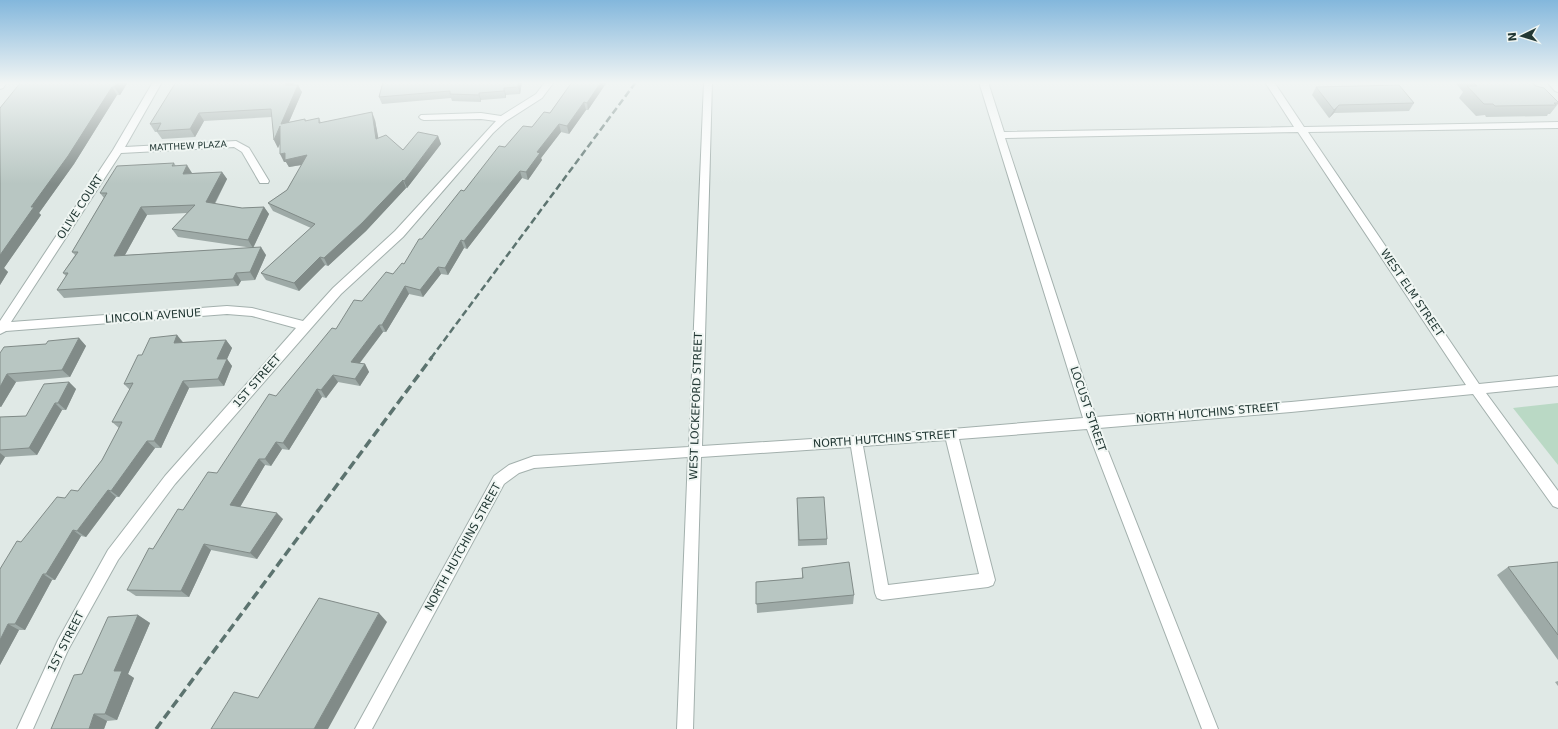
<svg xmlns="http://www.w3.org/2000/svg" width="1558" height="729" viewBox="0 0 1558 729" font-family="'DejaVu Sans',sans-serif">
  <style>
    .green { fill: #bad9c5 }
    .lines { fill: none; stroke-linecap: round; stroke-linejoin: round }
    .minor-casing { stroke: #a3b0ad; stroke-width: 2 }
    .minor { fill: #fff; fill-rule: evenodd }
    .rail-far1 { stroke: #5c736f; stroke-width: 2.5; stroke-dasharray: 7 3.5; stroke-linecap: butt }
    .rail { stroke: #5c736f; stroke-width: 3.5; stroke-dasharray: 9 4.5; stroke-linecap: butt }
    .wall { fill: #9eaaa7; fill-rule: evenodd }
    .shaded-wall { fill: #818b88 }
    .building { fill: #b8c6c2; stroke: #818b88 }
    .labels { text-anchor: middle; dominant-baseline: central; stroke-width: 4; stroke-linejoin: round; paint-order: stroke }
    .far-street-label { font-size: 9px; fill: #223834; stroke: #f0f6f3 }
    .street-label { font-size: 11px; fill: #223834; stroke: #f0f6f3 }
  </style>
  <rect width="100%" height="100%" fill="#e0e9e6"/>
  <path class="green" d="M1558 403V465L1513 408Z"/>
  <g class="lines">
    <defs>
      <path id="minor" d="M0 82H7L3 88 0 89Z
        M153 82H162L125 147 236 141 249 148 269 181 268 183H260L242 152 234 147 121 153 11 322 227 306 252 308 303 321 333 288 395 231 496 121 481 119 424 120 421 119 419 117 421 115 481 113 501 116 536 94 545 82H554L542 98 506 121 493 133 403 237 341 294 175 484 118 560 68 650 33 729H17L58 640 108 550 165 476 296 328 252 316 227 314 6 331 0 334V321L113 150Z
        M704 82H712L702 446 904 433 1083 418 979 82H988L1004 132 1294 127 1265 82H1274L1304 127 1558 122V128L1308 132 1479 384 1558 376V386L1486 393 1558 491V508L1553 506 1473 394 1291 412 1099 428 1218 729H1202L1087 429 959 439 995 580 993 585 988 587 882 600 877 598 875 593 851 447 701 457 693 729H677L688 457 534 468 519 473 504 484 372 729H355L494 476 509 465 534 456 689 447ZM1298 132 1466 385 1291 402 1096 417 1005 138ZM946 440 979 574 888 585 863 446Z
        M1547 82H1556L1558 84V92L1555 91Z"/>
    </defs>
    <use href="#minor" class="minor-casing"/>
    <use href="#minor" class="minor"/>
    <path class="rail-far1" d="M431 358 636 82"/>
    <path class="rail" d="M156 729 432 357"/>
  </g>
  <path class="wall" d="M21 82H128L120 95H117L74 164 39 213 41 215 4 268 8 272 0 285Z
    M294 82 293 85 302 92 289 122 305 119 306 121 319 118 321 123 375 120 378 138 403 150 438 136 441 144 407 188H406L366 231 328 266 325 265 299 291 266 280 261 273 311 228 273 211 268 203 287 190 302 165 289 167 286 162H284L280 144 278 148 274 140 272 117 204 121 195 137 162 139 157 132H155L150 124Z
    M383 82H522L520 94 506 95V98L481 100V102L452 101 451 98 382 104 379 97Z
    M572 82H607L588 110H586L569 134 561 132 541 158 542 160 528 180 522 178 467 249 464 248 448 275 441 274 423 297 409 294 386 332H383L360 363 365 364 369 372 360 386 338 382 326 398 322 397 289 450 282 449 271 466 265 465 240 507 283 519 257 559 211 550 189 597 136 596 127 590 153 549 183 510 217 473 276 396 336 329 362 301 404 264 422 239 464 191 505 147 532 127 550 113Z
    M1455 82H1531L1536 86 1558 102V104L1550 114H1548L1547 116 1486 117 1485 115 1476 116 1459 98 1463 92Z
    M1316 87 1414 103 1409 111 1334 113 1329 118 1312 95Z
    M174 163 176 166 192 173 222 172 227 179 215 204 242 208 264 207 269 214 253 248 266 255 255 280 241 281 238 286 64 298 57 290 66 276 63 273 75 255 72 252 104 198 100 193ZM187 213 172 229 178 237 253 248 125 255 147 215Z
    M177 335 183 342 226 340 232 348 227 359 232 366 224 386 189 388 161 448H155L119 497H116L86 537 81 536 55 580H52L25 630H19L0 665V569L21 542 65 498 78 491 102 460 119 428 112 422 130 390 124 384 142 355Z
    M79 338 86 346 70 377 16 382 1 407H0V353L46 344Z
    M69 382 76 389 66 410H62L37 455 5 457 0 465V417L26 416Z
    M797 498 827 539V545L798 546Z
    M1558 562V660L1497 575 1508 567Z
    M802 568 854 595 853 604 757 613 756 582 802 578Z
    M138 615 150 623 128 674 134 678 117 720 107 721 104 729H51L82 674Z
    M1558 681V686L1555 682Z"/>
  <path class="shaded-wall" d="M118 82H128L120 95 114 87Z
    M287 82H294L289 93 285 85Z
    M519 82H522L520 94 518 87Z
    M601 82H607L588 110 587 103Z
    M298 85 302 92 285 131 281 124Z
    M112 87 117 95 74 164 39 213 41 215 4 268 8 272 0 285V255L31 207Z
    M504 88 506 95V98L504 91Z
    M479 93 481 100V102L479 95Z
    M584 102 586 110 569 134 567 126Z
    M1339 105 1334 113 1329 118 1334 110Z
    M372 112 375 120 380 147 376 139Z
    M199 113 204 121 195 137 190 129Z
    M559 124 561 132 541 158 542 160 528 180 526 172 537 152Z
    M280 126 284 134 278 148 274 140Z
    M438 136 441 144 407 188 404 181Z
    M285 153 307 155 312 163 289 167 286 162H284L280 154Z
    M187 165 192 173 183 174Z
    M520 171 522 178 467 249 464 241Z
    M222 172 227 179 211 210 206 202Z
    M403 180 406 188 366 231 328 266 324 258Z
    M141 207 147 215 120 264 114 256Z
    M264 207 269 214 253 248 248 240Z
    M461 240 464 248 448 275 445 268Z
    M261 247 266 255 255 280 250 272Z
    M320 257 325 265 299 291 294 283Z
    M438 267 441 274 423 297 420 290Z
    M236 273 241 281 238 286 233 279Z
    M405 286 409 294 386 332 382 325Z
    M379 325 383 332 355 369 351 362Z
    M177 335 183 343H174Z
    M79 338 86 346 70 377 62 370Z
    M226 340 232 348 227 359 232 366 224 386 218 379 217 359Z
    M365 364 369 372 360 386 355 379Z
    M7 374 16 382 1 407 0 406V387Z
    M333 375 338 382 326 398 321 390Z
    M183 381 189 388 161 448 154 441Z
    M69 382 76 389 66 410 58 403Z
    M317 389 322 397 289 450 283 443Z
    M55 403 62 410 37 455 29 448Z
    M147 441 155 448 119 497 111 491Z
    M276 442 282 449 271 466 265 459Z
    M0 453 5 457 0 465Z
    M259 459 265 465 237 512 230 505Z
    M108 490 116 497 86 537 77 531Z
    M277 513 283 519 257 559 250 553Z
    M73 530 81 536 55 580 46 574Z
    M204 544 211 550 189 597 181 591Z
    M43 574 52 580 25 630 15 624Z
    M379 613 387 622 328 729H314Z
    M138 615 150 623 128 674 134 678 117 720 105 714 114 671Z
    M8 624 19 630 0 665V640Z
    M94 714 107 721 104 729H89Z"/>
  <path class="building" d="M21 82H118L114 87H112L68 156 31 207H34L0 255V108Z
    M176 82H287L285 85H298L281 124 305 119V121L319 118V123L372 112 376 139 386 135 403 150 418 132 438 136 404 181 403 180 362 223 324 258 320 257 294 283 261 273 315 224 268 203 287 190 307 155 285 160V153L280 154V126L274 140 271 109 199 113 190 129 157 131 161 123 150 124Z
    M383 82H519L518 87 504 88V91L479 93V95L450 94V91L379 97Z
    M572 82H601L587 103 584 102 567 126 559 124 537 152 540 153 526 172 520 171 464 241 461 240 445 268 438 267 420 290 405 286 382 325H379L351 362 365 364 355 379 333 375 321 390 317 389 283 443 276 442 265 459H259L230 505 277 513 250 553 204 544 181 591 127 590 149 548 153 549 178 509 183 510 208 472 217 473 269 394 276 396 332 328 336 329 354 300 362 301 386 272 393 274 402 263 404 264 419 239H422L461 190 464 191 499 146 505 147 523 126 532 127 544 112 550 113Z
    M1473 82H1531L1536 86 1544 88 1558 102V103H1554L1556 105 1495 106 1493 104H1484L1467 86H1477Z
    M1399 85 1414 103 1339 105 1334 110 1316 87Z
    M174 163 172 166 187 165 183 174 222 172 206 202 242 208 264 207 248 240 172 229 195 205 141 207 114 256 261 247 250 272 236 273 233 279 57 290 68 273H63L78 252H72L107 193H100L117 166Z
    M177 335 174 343 226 340 217 359H227L218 379 183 381 154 441H147L111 491 108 490 77 531 73 530 46 574H43L15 624H8L0 640V569L17 541 21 542 57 497 65 498 71 490 78 491 102 460 122 422H112L133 383 124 384 138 355H142L150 338Z
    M79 338 62 370 7 374 0 387V353L4 347 46 344 48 341Z
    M69 382 58 403H55L29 448 0 450V417L26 416 44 384Z
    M824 497 827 539 799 540 797 498Z
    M849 562 854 595 756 604V582L803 578 802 568Z
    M1558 562V635L1508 567Z
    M319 598 379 613 314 729H211L234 692 258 698Z
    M138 615 114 671H122L105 714H94L89 729H51L74 675 82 674 108 617Z"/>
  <linearGradient id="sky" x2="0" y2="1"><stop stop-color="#83b7dc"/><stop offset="0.45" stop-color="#f1f5f4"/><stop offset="1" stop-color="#f1f5f4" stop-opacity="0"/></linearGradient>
  <rect width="1558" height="184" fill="url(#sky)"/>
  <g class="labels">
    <g class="far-street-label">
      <text transform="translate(188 146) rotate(-3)">MATTHEW PLAZA</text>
    </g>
    <g class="street-label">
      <text transform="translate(80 207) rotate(-57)">OLIVE COURT</text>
      <text transform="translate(1412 293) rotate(56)">WEST ELM STREET</text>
      <text transform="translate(153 316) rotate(-4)">LINCOLN AVENUE</text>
      <text transform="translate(257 381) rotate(-49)">1ST STREET</text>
      <text transform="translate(696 406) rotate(-88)">WEST LOCKEFORD STREET</text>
      <text transform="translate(1088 409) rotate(71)">LOCUST STREET</text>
      <text transform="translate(1208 413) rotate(-5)">NORTH HUTCHINS STREET</text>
      <text transform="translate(885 439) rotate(-4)">NORTH HUTCHINS STREET</text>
      <text transform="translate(463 547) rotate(-61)">NORTH HUTCHINS STREET</text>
      <text transform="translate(66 642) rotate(-63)">1ST STREET</text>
    </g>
  </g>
  <g transform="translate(1522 36) rotate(265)" stroke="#f0f6f3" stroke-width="3" paint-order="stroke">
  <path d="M0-3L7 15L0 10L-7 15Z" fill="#223834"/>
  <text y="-6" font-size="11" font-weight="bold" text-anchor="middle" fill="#223834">N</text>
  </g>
</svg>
